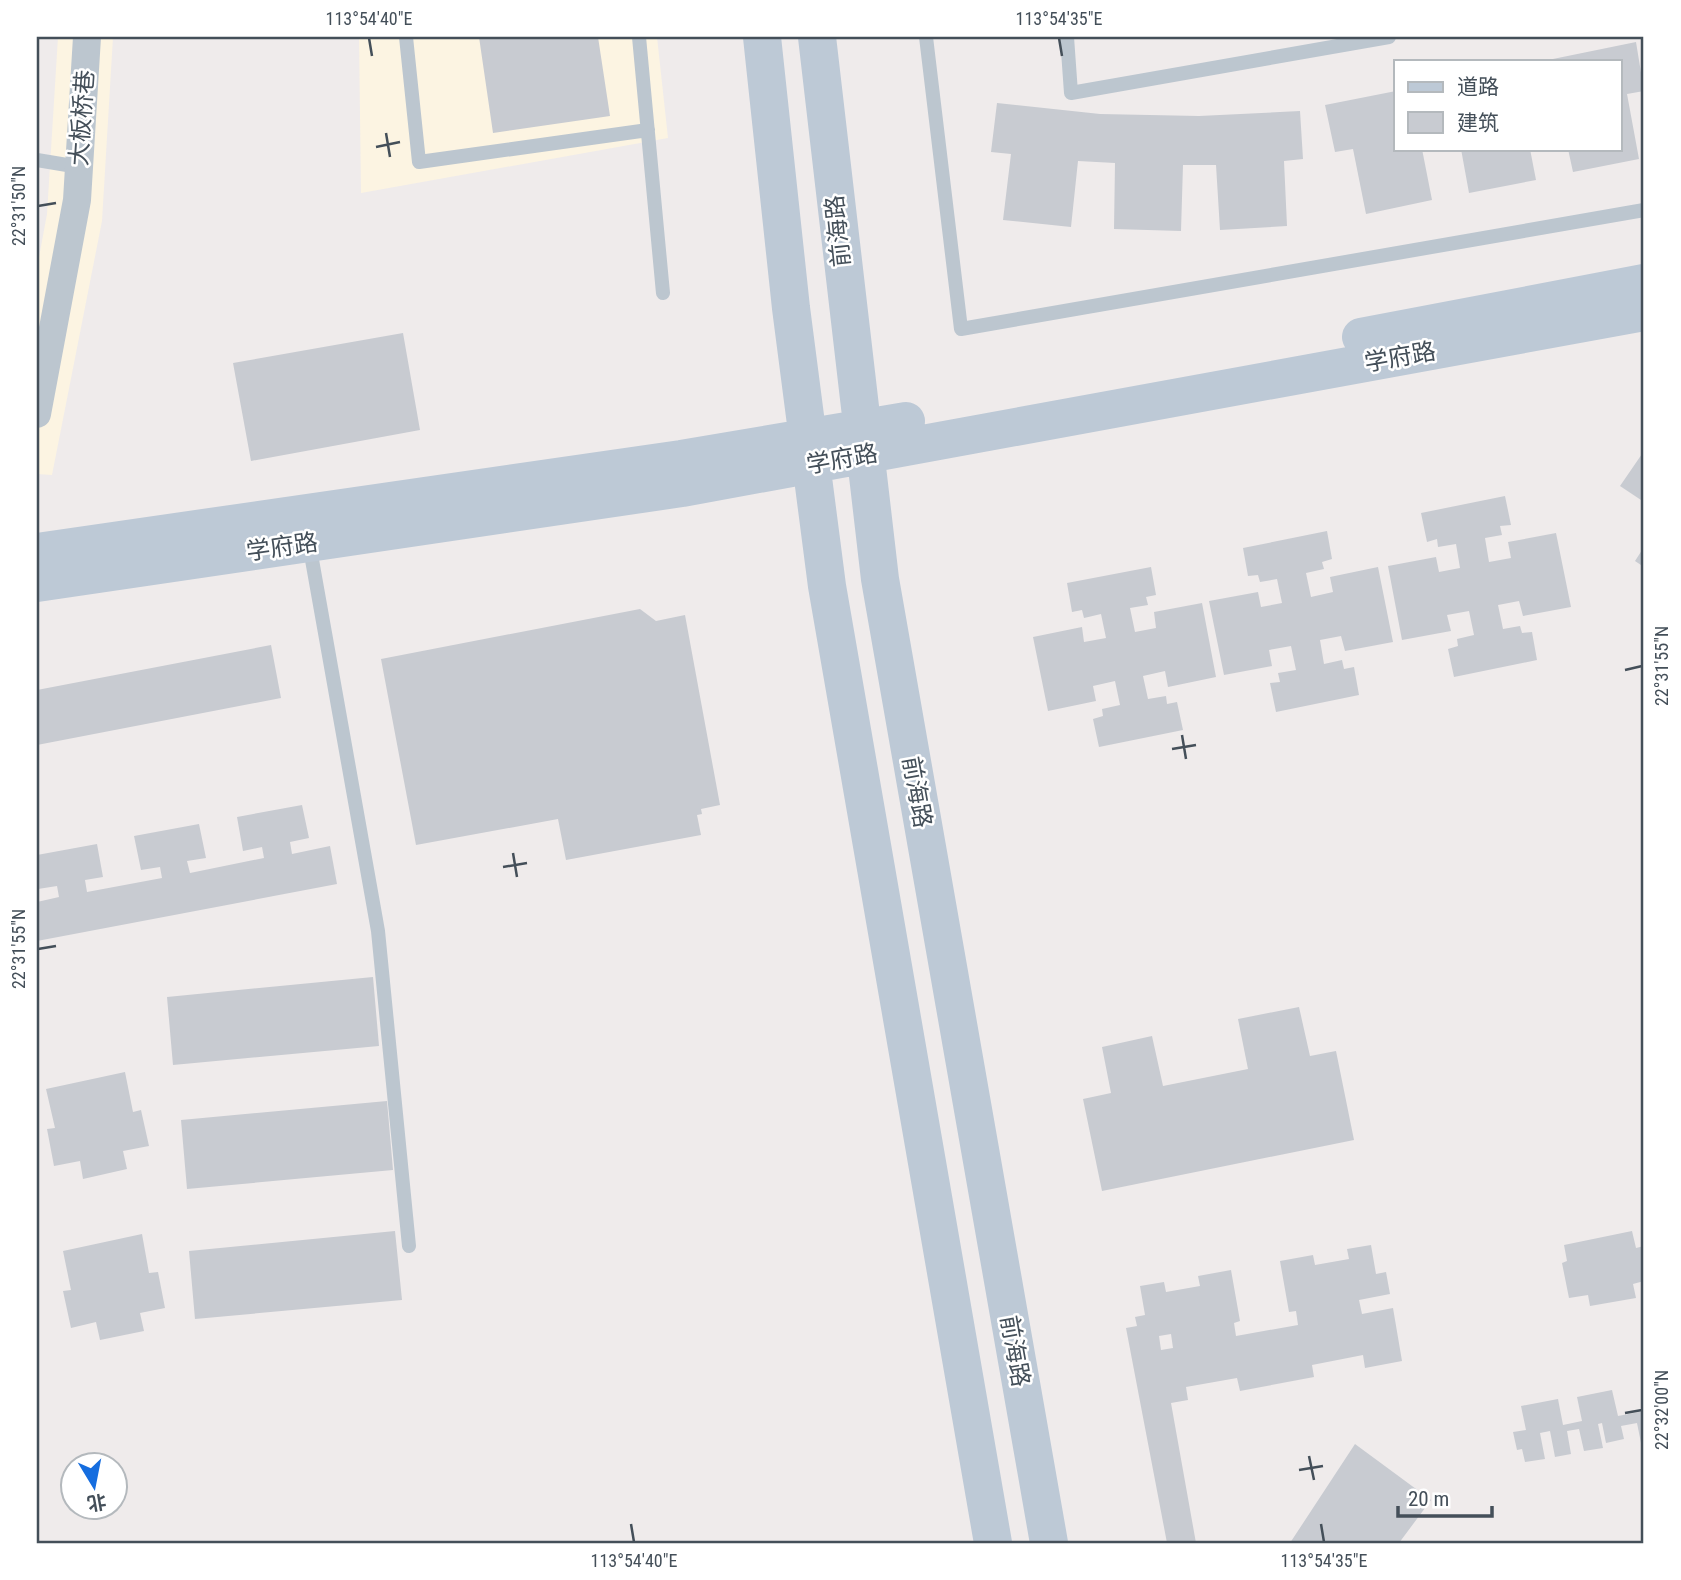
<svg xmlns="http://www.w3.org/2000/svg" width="1681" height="1580" viewBox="0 0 1681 1580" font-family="'Roboto Condensed','Noto Sans SC',sans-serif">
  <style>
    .commercial { fill: #fcf4e2 }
    .building { fill: #c8cbd1; fill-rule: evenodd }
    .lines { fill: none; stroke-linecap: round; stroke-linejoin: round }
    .service { stroke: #bcc6cf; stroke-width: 14 }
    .minor { stroke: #bcc6cf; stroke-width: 28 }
    .secondary { stroke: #bdc9d6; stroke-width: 38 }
    .ticks { fill: none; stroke: #444f59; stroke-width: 2.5 }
    .labels { text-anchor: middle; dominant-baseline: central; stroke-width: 5; stroke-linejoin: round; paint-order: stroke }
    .street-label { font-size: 24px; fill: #444f59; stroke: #fff }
    .neatline { fill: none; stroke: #444f59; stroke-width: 2.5 }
    .ticks-label { font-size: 18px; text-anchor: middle; fill: #444f59 }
  </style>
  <rect width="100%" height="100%" fill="#efebeb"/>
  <path class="commercial" d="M58 37H113L102 221 52 475 37 474V268L47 214Z
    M359 37H657L668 138 361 193Z"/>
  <path class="building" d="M479 37H598L610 116 493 133Z
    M1636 42 1644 91 1627 94 1639 159 1573 172 1568 149H1620V61L1548 60Z
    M1396 91V149H1422L1432 200 1366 214 1353 149 1335 152 1325 105Z
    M997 103 1100 114 1199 116 1300 111 1303 159 1284 161 1287 226 1220 230 1216 165H1183L1181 231 1114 229 1115 163 1078 161 1071 227 1003 220 1011 154 991 152Z
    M1461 149H1530L1536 180 1469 193Z
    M403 333 420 430 251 461 233 363Z
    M1644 451V502L1620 486Z
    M1505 496 1511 525 1500 526 1502 535 1485 538 1489 562 1511 558 1508 542 1556 533 1571 607 1523 616 1519 601 1498 605 1503 629 1520 626 1522 633 1532 632 1537 660 1454 677 1448 649 1458 646 1457 639 1474 635 1469 611 1447 615 1451 631 1402 640 1388 566 1436 557 1439 572 1460 568 1456 544 1438 547 1437 539 1427 542 1421 513Z
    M1327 531 1332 559 1322 562 1324 569 1306 573 1311 597 1333 592 1330 577 1378 567 1393 642 1345 651 1341 636 1320 640 1324 664 1342 660 1344 669 1354 667 1359 695 1276 712 1270 683 1280 682 1278 673 1296 670 1291 646 1269 650 1272 666 1224 675 1209 601 1258 592 1261 607 1282 603 1277 579 1260 582 1258 575 1248 576 1243 548Z
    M1644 547V567L1635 561Z
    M1151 567 1156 595 1146 597 1148 605 1130 608 1135 632 1156 628 1154 612 1202 603 1216 677 1168 687 1165 671 1143 676 1148 699 1166 696 1167 704 1177 702 1183 730 1099 747 1093 719 1103 716 1102 709 1120 705 1115 681 1093 686 1096 701 1048 711 1033 637 1082 627 1084 642 1106 638 1101 614 1084 618 1082 610 1072 612 1067 583Z
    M640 609 656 621 685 615 720 805 701 809 702 814 697 815 701 835 566 860 558 819 416 845 381 659Z
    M271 645 281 698 37 745V690Z
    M302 805 309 838 290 842 292 854 330 846 337 884 37 941V902L59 897 57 886 38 889 37 855 97 844 103 877 85 880 87 892 162 878 160 867 141 870 134 836 199 824 206 858 187 861 190 873 264 858 262 847 243 851 237 817Z
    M373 977 379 1046 173 1065 167 997Z
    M1299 1007 1310 1056 1336 1051 1354 1140 1102 1191 1083 1099 1111 1093 1102 1047 1152 1036 1163 1086 1248 1069 1238 1019Z
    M125 1072 133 1112 141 1110 149 1146 123 1151 127 1169 83 1179 80 1161 54 1166 47 1129 55 1128 46 1089Z
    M387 1101 393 1170 187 1189 181 1120Z
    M395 1231 402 1300 195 1319 189 1251Z
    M1632 1231 1636 1248 1644 1246V1281L1633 1284 1636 1298 1590 1306 1588 1295 1569 1298 1562 1263 1567 1261 1564 1245Z
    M142 1234 149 1273 158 1272 165 1308 140 1313 144 1331 100 1340 96 1322 71 1328 63 1291 71 1290 63 1251Z
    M1371 1245 1376 1274 1386 1272 1390 1294 1359 1300 1362 1314 1393 1308 1402 1361 1365 1368 1363 1355 1312 1365 1314 1377 1240 1391 1237 1378 1186 1387 1188 1400 1171 1403 1196 1543H1167L1126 1328 1137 1326 1135 1317 1145 1315 1140 1286 1164 1282 1166 1292 1200 1286 1198 1276 1231 1270 1240 1321 1234 1323 1236 1336 1298 1325 1296 1311 1289 1312 1280 1261 1313 1255 1315 1265 1349 1259 1347 1249ZM1171 1334 1173 1348 1161 1350 1159 1336Z
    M1612 1390 1618 1416 1644 1411V1443H1641L1637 1423 1621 1426 1624 1439 1606 1443 1602 1423 1598 1424 1603 1448 1584 1451 1579 1429 1567 1431 1571 1454 1555 1457 1550 1431 1540 1433 1545 1459 1525 1462 1522 1449 1517 1450 1513 1432 1526 1430 1521 1406 1558 1399 1563 1425 1582 1421 1577 1397Z
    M1355 1444 1431 1500 1399 1543H1290Z"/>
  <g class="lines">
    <path class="service" d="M406 37 419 162 648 130
      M639 37 663 293
      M926 37 961 329 1644 210
      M1067 37 1071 93 1389 37
      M37 160 79 167
      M309 543 378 931 409 1246"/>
    <path class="minor" d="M37 414 77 200 87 37"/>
    <path class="secondary" d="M762 37 791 308 827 586 993 1543
      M817 37 880 579 1049 1543
      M1361 337 1644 283
      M37 552 681 459 906 421
      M37 583 682 488 1644 312"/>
  </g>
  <path class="ticks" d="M369 38 372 56M1059 38 1062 56M386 133 390 157M376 147 400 142M38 206 56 203M1625 670 1642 666M1182 735 1186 759M1172 749 1196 745M513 853 517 877M503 867 527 863M38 949 56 946M1625 1413 1642 1410M1309 1456 1314 1480M1299 1470 1323 1466M631 1524 634 1542M1321 1524 1324 1542"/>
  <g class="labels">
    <g class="street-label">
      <text transform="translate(82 118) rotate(-86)">大板桥巷</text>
      <text transform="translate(838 231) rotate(-96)">前海路</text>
      <text transform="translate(1400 357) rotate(-10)">学府路</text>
      <text transform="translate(842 459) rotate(-10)">学府路</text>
      <text transform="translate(282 547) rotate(-8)">学府路</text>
      <text transform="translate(917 792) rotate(80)">前海路</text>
      <text transform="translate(1015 1351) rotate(80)">前海路</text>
    </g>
  </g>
  <rect width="1681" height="1580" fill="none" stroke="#ffffff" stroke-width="77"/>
  <rect x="1394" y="60" width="228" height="91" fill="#ffffff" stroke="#b4b9bd" stroke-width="2"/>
  <rect x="1408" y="82" width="35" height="10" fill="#bdc9d6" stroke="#b4b9bd" stroke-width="2"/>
  <text x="1457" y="94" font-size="21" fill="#444f59">道路</text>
  <rect x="1408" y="112" width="35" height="21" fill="#c8cbd1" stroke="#b4b9bd" stroke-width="2"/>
  <text x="1457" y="130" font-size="21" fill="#444f59">建筑</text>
  <g transform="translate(94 1486) rotate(170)"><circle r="33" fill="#ffffff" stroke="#b4b9bd" stroke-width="2"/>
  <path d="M0-5L12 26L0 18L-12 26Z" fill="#156ddf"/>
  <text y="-10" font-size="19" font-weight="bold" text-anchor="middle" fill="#444f59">北</text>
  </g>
  <path d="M1398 1506v10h94v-10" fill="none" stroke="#444f59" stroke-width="3.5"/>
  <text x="1408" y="1506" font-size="21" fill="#444f59" stroke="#ffffff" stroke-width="5" paint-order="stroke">20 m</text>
  <rect x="38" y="38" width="1604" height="1504" class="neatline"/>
  <g class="ticks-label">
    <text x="369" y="25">113°54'40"E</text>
    <text x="1059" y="25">113°54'35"E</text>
    <text transform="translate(19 206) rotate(-90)" y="6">22°31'50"N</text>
    <text transform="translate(1662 666) rotate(-90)" y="6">22°31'55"N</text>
    <text transform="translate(19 949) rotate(-90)" y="6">22°31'55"N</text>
    <text transform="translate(1662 1410) rotate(-90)" y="6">22°32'00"N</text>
    <text x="634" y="1567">113°54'40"E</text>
    <text x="1324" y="1567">113°54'35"E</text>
  </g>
</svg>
